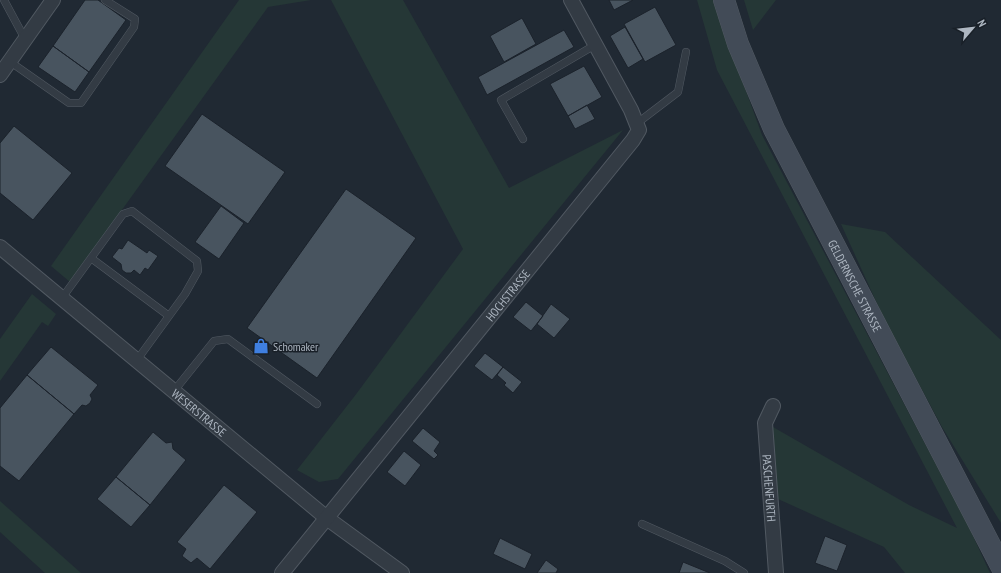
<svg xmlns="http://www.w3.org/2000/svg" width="1001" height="573" viewBox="0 0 1001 573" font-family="'PT Sans Narrow',sans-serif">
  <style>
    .green { fill: #253736 }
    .building { fill: #48545f; stroke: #1b222b }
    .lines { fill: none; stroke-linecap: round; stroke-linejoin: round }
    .lane-casing { stroke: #515962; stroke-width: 8 }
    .street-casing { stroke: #515962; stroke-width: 16 }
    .secondary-casing { stroke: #515962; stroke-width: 22 }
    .lane { stroke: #333b44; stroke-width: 7 }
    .street { stroke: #333b44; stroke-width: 14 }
    .secondary { stroke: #424b57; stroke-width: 21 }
    .labels { text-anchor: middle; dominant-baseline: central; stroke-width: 3; stroke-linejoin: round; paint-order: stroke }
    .street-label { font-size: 12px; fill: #adb6c1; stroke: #192028 }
    .poi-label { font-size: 12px; fill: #adb6c1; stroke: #192028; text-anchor: start }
  </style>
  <rect width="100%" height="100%" fill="#202933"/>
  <path class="green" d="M239 0H311L268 7 70 282 51 266Z
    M331 0H403L509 188 623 130 338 479 319 482 297 470 357 393 463 249Z
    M697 0H713L762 135 968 525 990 573H905L884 547 778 499 773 427 909 505 957 528 717 70Z
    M744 0H776L753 30Z
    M841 224 885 232 1001 340V523L942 427 884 319Z
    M32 294 56 314 48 326 42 322 0 381V339Z
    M0 501 81 573H45L0 532Z"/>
  <path class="building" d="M85 0H98L126 20 89 72 53 46Z
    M609 0H633L614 10Z
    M655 7 676 45 645 62 624 24Z
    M522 18 536 44 504 62 490 36Z
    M625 27 643 59 628 68 610 36Z
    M564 30 574 47 487 95 478 77Z
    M53 46 89 72 75 92 38 67Z
    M584 66 602 97 568 116 550 84Z
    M587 105 595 119 575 129 568 116Z
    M202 114 285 172 248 224 165 166Z
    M14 126 72 173 33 220 0 193V143Z
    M346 189 416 238 317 378 247 328Z
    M221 206 244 223 219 259 195 242Z
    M128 240 147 253 149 250 158 256 148 270 145 268 140 275 134 270 131 273H126L122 270 121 264 112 257 119 248 122 249Z
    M526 302 543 316 531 331 513 317Z
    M551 304 570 319 554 338 537 324Z
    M51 347 98 385 90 395 92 399 90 403 86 406 82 405 74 414 27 375Z
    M485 353 503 367 492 380 474 366Z
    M503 367 522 382 513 393 504 385 506 383 497 375Z
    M27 375 74 414 19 481 0 466V408Z
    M423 428 440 442 434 451 438 455 434 459 412 441Z
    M153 432 166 443 172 442 173 449 186 460 150 505 116 477Z
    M404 451 421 465 405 486 387 472Z
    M116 477 150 505 131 527 97 499Z
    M224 485 257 512 210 569 197 558 191 563 182 556 186 549 177 542Z
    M825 536 847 545 837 571 815 563Z
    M500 538 532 554 525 569 493 554Z
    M546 560 558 569 556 573H537Z
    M683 562 710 573H679Z"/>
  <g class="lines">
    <defs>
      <path id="lane" d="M4 0 25 39
        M9 61 69 103H81L134 27 135 19 105 0
        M636 124 678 92 686 52
        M523 139 501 100 595 45
        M91 258 123 214 132 211 197 261 198 271 185 294 169 316
        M62 298 91 258 169 316 137 360
        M174 391 214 341 228 339 317 404
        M642 524 725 561 744 573"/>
      <g id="street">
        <path d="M0 75 53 0"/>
        <path id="s1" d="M0 247 328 519 402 573"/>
        <path id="s2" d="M773 406 765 423 776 573"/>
        <path id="s3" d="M282 573 633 140 639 130 631 110 571 0"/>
      </g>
      <g id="secondary">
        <path id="s4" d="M724 0 738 44 774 129 1001 566"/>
      </g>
    </defs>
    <use href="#lane" class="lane-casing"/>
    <use href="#street" class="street-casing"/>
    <use href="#secondary" class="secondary-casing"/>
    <use href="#lane" class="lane"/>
    <use href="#street" class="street"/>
    <use href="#secondary" class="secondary"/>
  </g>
  <defs>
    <symbol id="shop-bare" viewBox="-9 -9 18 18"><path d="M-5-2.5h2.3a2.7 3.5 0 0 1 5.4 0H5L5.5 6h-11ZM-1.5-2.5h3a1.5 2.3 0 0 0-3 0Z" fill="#3f7fe0" stroke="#192028" stroke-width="2.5" paint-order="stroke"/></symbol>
  </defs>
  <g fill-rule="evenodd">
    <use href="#shop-bare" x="250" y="335" width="22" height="22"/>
  </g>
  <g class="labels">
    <g class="street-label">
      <text stroke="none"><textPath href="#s4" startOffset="315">GELDERNSCHE STRASSE</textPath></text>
      <text stroke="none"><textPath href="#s3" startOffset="358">HOCHSTRASSE</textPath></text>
      <text stroke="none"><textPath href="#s1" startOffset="259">WESERSTRASSE</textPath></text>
      <text stroke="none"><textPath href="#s2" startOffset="84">PASCHENFURTH</textPath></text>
    </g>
    <g class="poi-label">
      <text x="273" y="346">Schomaker</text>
    </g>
  </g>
  <g transform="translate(973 28) rotate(62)" stroke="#192028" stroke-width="3" paint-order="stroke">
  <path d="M0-3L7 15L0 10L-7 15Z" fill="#adb6c1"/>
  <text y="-6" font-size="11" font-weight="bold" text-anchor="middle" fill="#adb6c1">N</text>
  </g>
</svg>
